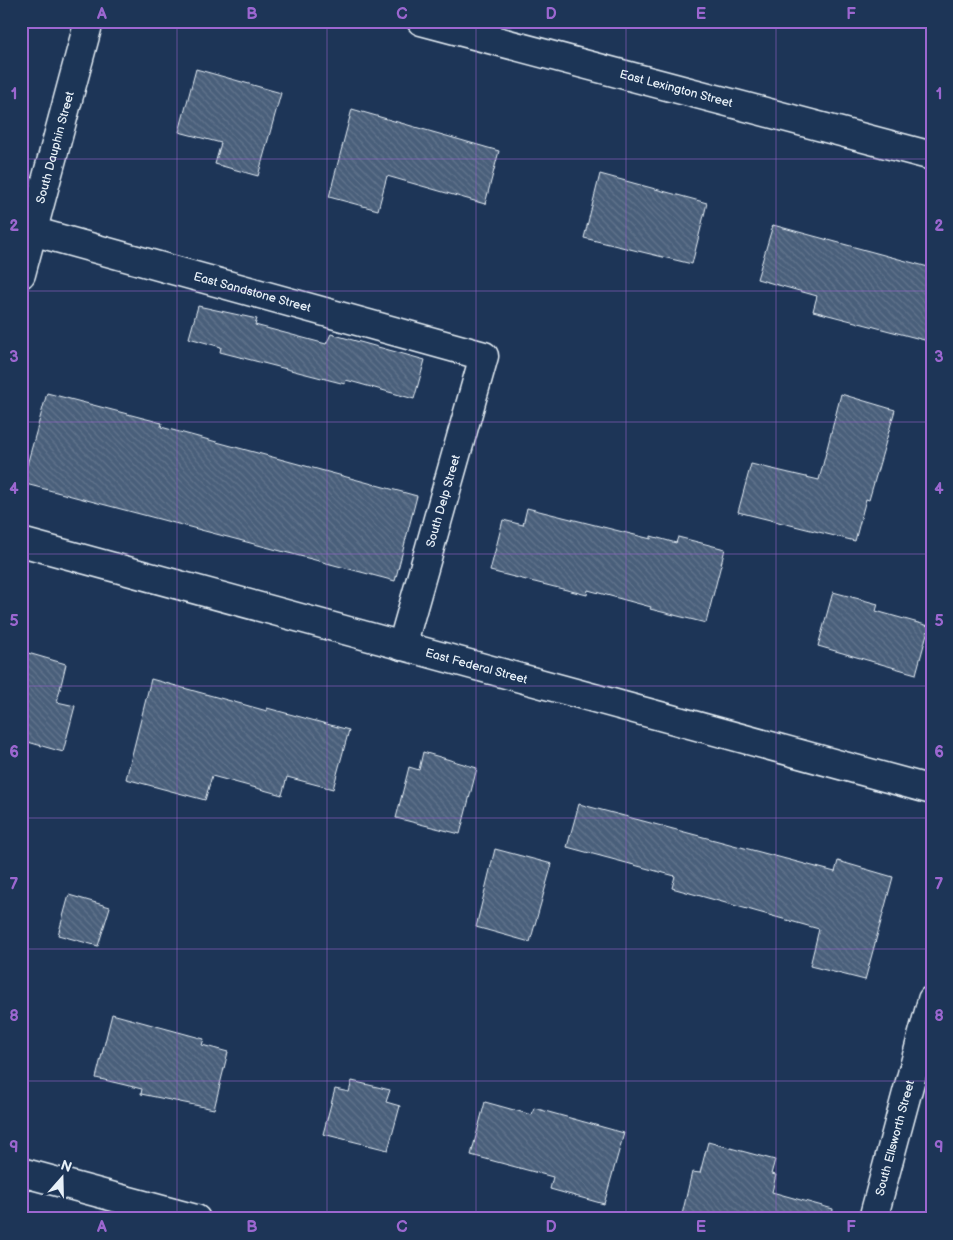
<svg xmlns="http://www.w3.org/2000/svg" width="953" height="1240" font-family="'Balsamiq Sans',sans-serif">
	<defs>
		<pattern id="building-back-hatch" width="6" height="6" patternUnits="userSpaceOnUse" patternTransform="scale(1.25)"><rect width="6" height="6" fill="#495e7a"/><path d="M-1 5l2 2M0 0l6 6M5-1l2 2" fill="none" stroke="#63768e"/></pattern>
	</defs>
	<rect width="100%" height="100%" fill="#1d3557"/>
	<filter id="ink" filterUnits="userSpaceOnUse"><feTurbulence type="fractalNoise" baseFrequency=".02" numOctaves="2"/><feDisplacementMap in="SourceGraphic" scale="10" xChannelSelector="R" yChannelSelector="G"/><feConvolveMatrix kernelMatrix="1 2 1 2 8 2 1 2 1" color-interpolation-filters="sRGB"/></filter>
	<g filter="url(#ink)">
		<!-- building -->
		<g fill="url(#building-back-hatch)" stroke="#e8f1f8">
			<path d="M196,69L281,93L258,176L215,164L221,143L179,132Z"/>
			<path d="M352,109L499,151L485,204L387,176L378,210L329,197Z"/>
			<path d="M600,174L707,203L692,264L584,238Z"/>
			<path d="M773,225L932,268V342L813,311L817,296L757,279Z"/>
			<path d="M198,306L257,319L255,325L326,344L331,334L425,360L414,399L346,380L345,384L220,352L221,347L189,338Z"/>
			<path d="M47,393L162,423L161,427L417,496L395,581L22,483Z"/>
			<path d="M841,394L895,410L869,500L866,499L855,541L738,512L751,464L819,480Z"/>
			<path d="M527,508L651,539V536L676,543L678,537L725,549L706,623L650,609L651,607L588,590L587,595L490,571L503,520L523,525Z"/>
			<path d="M833,592L878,604L876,611L929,626L916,674L818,646Z"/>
			<path d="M21,651L66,664L57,702L75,706L63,752L21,740Z"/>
			<path d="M151,679L267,711V708L349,730L333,789L287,777L282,795L212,776L205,800L126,779Z"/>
			<path d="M423,752L477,768L460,834L396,818L409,767L419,770Z"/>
			<path d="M579,804L835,872L838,861L893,877L865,980L810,966L819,929L672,888L675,876L567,847Z"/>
			<path d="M495,849L552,864L530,942L476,927Z"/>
			<path d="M69,895L110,907L98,946L58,935Z"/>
			<path d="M112,1014L204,1039L202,1045L228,1052L214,1109L141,1094L142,1089L96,1078Z"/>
			<path d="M352,1081L390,1090L386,1102L400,1106L388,1150L323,1134L335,1089L349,1092Z"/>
			<path d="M485,1102L532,1115L534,1108L624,1133L604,1204L550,1189L553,1177L471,1155Z"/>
			<path d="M708,1142L775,1160L771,1174L776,1175L772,1192L833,1209L832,1219H681L692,1172L700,1173Z"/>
		</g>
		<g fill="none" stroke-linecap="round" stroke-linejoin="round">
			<defs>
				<g id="minor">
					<path id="s1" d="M421,21L932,156"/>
					<path id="s2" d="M21,228L484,356L402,646"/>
					<path id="s3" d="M21,274L89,21"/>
					<path id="s4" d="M21,542L932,790"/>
					<path d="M21,1172L196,1219"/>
					<path id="s5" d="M873,1219L932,1000"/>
				</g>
			</defs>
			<!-- minor casing -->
			<use href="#minor" stroke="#e8f1f8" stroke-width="31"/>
			<!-- minor -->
			<use href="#minor" stroke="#1d3557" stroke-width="28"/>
		</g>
	</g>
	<!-- grid -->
	<path fill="none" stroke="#9c67d0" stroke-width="1" stroke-opacity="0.55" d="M177,21V1219M327,21V1219M476,21V1219M626,21V1219M776,21V1219M21,159H932M21,291H932M21,422H932M21,554H932M21,686H932M21,818H932M21,949H932M21,1081H932"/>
	<g text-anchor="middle" stroke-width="4" stroke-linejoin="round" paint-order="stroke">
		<!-- street labels -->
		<g font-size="12" fill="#e8f1f8" stroke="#1d3557">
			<text dy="4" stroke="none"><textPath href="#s1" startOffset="264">East Lexington Street</textPath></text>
			<text dy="4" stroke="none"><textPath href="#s3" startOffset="131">South Dauphin Street</textPath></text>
			<text dy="4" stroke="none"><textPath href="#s2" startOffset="240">East Sandstone Street</textPath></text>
			<text transform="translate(443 501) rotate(-74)" y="4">South Delp Street</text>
			<text dy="4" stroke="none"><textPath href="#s4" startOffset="472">East Federal Street</textPath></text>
			<text dy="4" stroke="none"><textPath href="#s5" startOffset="84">South Ellsworth Street</textPath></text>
		</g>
	</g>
	<!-- margin -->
	<rect width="953" height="1240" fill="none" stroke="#1d3557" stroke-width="55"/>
	<!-- north arrow -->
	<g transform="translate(62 1178) rotate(20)" stroke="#1d3557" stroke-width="4" paint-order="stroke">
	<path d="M0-4L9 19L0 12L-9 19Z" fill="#e8f1f8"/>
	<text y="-8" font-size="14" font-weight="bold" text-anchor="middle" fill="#e8f1f8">N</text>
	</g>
	<rect x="28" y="28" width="898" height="1184" fill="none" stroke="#9c67d0" stroke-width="2"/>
	<g font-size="16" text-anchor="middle" font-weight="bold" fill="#9c67d0">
		<text x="102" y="19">A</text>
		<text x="252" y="19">B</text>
		<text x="402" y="19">C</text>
		<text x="551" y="19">D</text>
		<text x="701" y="19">E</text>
		<text x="851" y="19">F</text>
		<text x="14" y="99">1</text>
		<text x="939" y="99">1</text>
		<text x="14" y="231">2</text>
		<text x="939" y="231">2</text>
		<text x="14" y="362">3</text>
		<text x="939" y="362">3</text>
		<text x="14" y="494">4</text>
		<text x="939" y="494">4</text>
		<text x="14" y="626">5</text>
		<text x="939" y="626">5</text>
		<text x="14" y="757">6</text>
		<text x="939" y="757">6</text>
		<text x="14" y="889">7</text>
		<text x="939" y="889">7</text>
		<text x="14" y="1021">8</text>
		<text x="939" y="1021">8</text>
		<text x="14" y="1152">9</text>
		<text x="939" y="1152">9</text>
		<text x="102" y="1232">A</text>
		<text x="252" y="1232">B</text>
		<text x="402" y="1232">C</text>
		<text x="551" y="1232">D</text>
		<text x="701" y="1232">E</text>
		<text x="851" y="1232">F</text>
	</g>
</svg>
